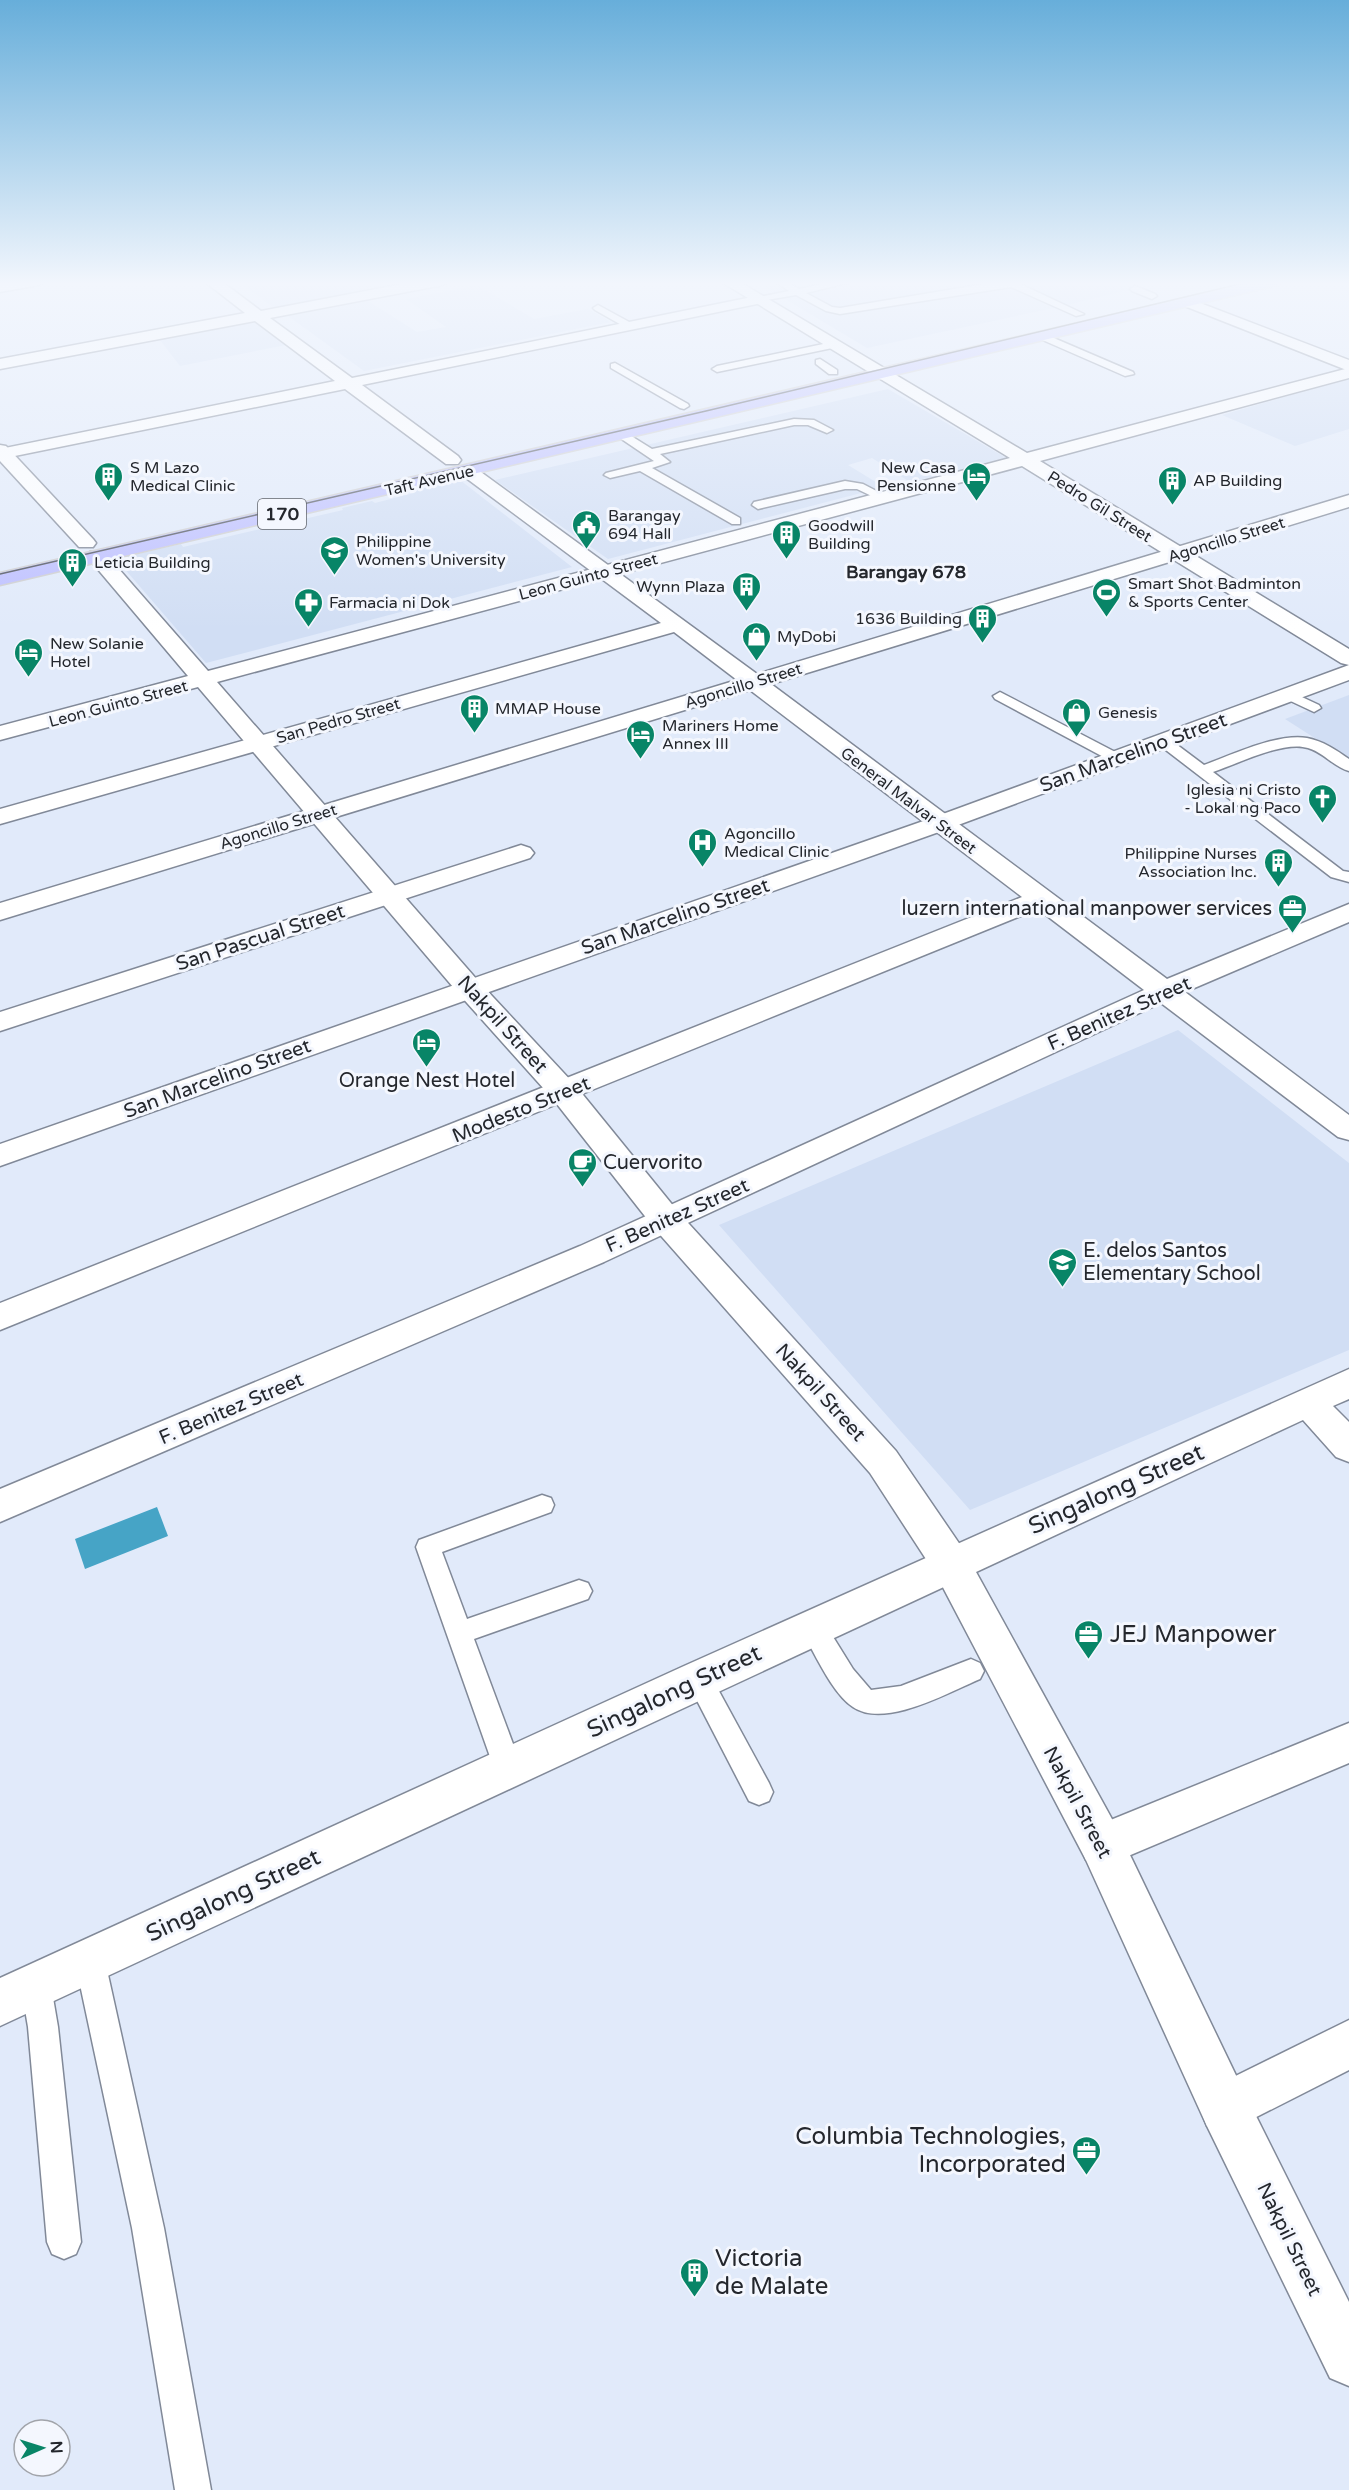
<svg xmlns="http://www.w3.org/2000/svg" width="1349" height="2490" font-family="'Varela Round',sans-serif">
	<rect width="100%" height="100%" fill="#e1eafa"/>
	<!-- built -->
	<g fill="#d1def4">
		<path d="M382,281L390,287L274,308L239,282Z"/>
		<path d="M755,281H1165L1063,306L867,348Z"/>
		<path d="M477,285L534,319L588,309L611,322L364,371L288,316L368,301L417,332L446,327L406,299Z"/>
		<path d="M254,317L291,344L180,366L160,340Z"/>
		<path d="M1349,378V429L1295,446L1222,415Z"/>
		<path d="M888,389L1008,459L910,482L872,458L848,465L884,487L608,559L495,480Z"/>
		<path d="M460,480L572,567L206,663L116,559L181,544L183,547L343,510L342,508L372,501L375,503L414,493L412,491Z"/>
		<path d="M1349,695V760L1285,719Z"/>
		<path d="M1178,1030L1349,1163V1350L970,1510L719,1225Z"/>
	</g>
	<!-- water -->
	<path fill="#46a4c6" d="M157,1507L168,1536L85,1569L75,1539Z"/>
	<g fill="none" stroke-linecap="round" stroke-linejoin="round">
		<defs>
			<g id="service">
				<path d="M774,281H786L799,289L835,281H855L806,293L832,307L840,308L1002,281H1014L1084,314L1076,316L1011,287L840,314L826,311L796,295L754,302V298L789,291Z"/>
				<path d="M1135,286L1155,294L1157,296L1152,299L1132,291L1130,289Z"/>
				<path d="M598,305L631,323L633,325L625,327L595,310L593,308Z"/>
				<path d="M1042,333L1133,372L1134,374L1125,376L1038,338L1037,336Z"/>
				<path d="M833,342L837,343V347L717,372L712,369L717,366Z"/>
				<path d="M820,359L837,370V374H829L816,364V360Z"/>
				<path d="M615,363L688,404L689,406L684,409L680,408L611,368V364Z"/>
				<path d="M794,419L814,420L833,430L827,433L808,425H794L660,454L670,462L652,468L740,518V524H732L640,471L610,478L604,475L606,473L654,461L620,438V434H628L652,449Z"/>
				<path d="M845,481L863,484L888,497L882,501L857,489H845L758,509L752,505L754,502Z"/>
				<path d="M1287,690L1319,705L1321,708L1314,712L1282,697L1280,694Z"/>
				<path d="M1000,692L1121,755L1124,758L1121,761H1111L995,699L993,696Z"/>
				<path d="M1163,737L1168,738L1204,765C1232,755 1277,733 1307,738C1323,741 1336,750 1349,759V771C1334,767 1323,752 1308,748C1284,740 1237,764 1213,772L1343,871L1349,872V882L1331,877L1158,744L1156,741Z"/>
				<path d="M542,1495L551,1498L554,1505L551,1512L442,1552L467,1619L579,1580L588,1583L592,1591L588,1599L474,1639L522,1768L518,1777L508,1781L498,1777L494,1768L416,1547L419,1540Z"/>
				<path d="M813,1616L822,1619L853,1669L871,1690L901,1686L971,1659L980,1663L984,1671L980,1679C949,1692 885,1729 853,1707C833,1694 816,1656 804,1635L800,1627L804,1619Z"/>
				<path d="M699,1667L708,1671L769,1783L773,1792L769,1801L759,1805L749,1801L690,1687L686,1679L690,1671Z"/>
				<path d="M90,1946L101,1950L105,1961L164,2228L211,2490H175L132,2228L75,1961L79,1950Z"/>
				<path d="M36,1971L47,1975L51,1986L58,2027L81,2242L76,2254L64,2259L52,2254L47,2242L28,2027L21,1986L25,1975Z"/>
			</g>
			<g id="pedestrian">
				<path d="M1349,1723V1763L1102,1867L1086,1860L1080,1845L1086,1830Z"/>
				<path d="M1349,2020V2070L1225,2133L1207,2126L1200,2108L1207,2090Z"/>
			</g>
			<g id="minor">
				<path d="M12,281H46L39,285L0,292V284Z"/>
				<path d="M204,281H221L261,311L418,281H450L443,285L270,318L352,378L757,296L764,300L757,304L362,385L458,456L461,460L458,464H446L345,389L0,459V449L335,381L255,321L0,369V359L245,313Z"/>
				<path d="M1187,298L1349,360V371L1182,305L1180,302L1182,299Z"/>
				<path d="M468,466L474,467L757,674L1349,495V507L771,684L1167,979L1349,904V922L1185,992L1349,1115V1140L1338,1137L1161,1003L604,1262L0,1522V1489L580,1246L1144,990L1038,909L0,1330V1303L1022,897L750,690L0,920V903L737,680L674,632L0,824V809L661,623L462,475L459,471L462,467Z"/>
				<path d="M521,845L530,848L534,853L530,858L0,1031V1012Z"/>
				<path d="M1349,1369V1399L1333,1406L1349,1422V1462L1336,1457L1303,1420L0,2026V1978L684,1666Z"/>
			</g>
			<g id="tertiary">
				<path d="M720,281H738L1027,453L1349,368V378L1040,461L1349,649V665L1341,663L1022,466L217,682L479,982L575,1085L679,1213L896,1451L965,1552L1118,1830L1243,2090L1349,2302V2386L1330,2378L1207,2126L1086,1860L937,1576L870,1473L655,1229L553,1099L459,994L198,687L0,740V726L188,676L90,560L87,556L90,552H104L208,671L1010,458Z"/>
				<path d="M0,445L6,446L93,539L96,543L93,547H79L0,461Z"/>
			</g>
			<path id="secondary" d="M1349,665V680L950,828L0,1166V1144L932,818Z"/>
			<path id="primary" d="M1258,281H1285L1278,285L0,585V573Z"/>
		</defs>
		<!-- service casing -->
		<use href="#service" stroke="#818998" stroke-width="3"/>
		<!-- pedestrian casing -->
		<use href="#pedestrian" stroke="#818998" stroke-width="3"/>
		<!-- minor casing -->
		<use href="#minor" stroke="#818998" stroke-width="3"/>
		<!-- tertiary casing -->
		<use href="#tertiary" stroke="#818998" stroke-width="3"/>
		<!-- secondary casing -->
		<use href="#secondary" stroke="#818998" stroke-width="3"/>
		<!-- primary casing -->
		<use href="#primary" stroke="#cfcfd1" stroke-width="3"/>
		<!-- service -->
		<use href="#service" fill="#fff" fill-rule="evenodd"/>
		<!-- pedestrian -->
		<use href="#pedestrian" fill="#fff" fill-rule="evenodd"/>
		<!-- minor -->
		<use href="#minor" fill="#fff" fill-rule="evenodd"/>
		<!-- tertiary -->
		<use href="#tertiary" fill="#fff" fill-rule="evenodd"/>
		<!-- secondary -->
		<use href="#secondary" fill="#fff" fill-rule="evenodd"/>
		<!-- primary -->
		<use href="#primary" fill="#bec0ff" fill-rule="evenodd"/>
		<!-- tram -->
		<path stroke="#535760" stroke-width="1.5" d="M0,574L706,411L1252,281"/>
	</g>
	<!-- sky -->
	<linearGradient id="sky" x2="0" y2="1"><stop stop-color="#67aeda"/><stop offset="0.45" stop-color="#f2f6fd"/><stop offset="1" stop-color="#f2f6fd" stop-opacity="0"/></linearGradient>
	<rect width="1349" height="630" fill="url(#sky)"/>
	<!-- icons -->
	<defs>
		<symbol id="building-pin" viewBox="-11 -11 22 30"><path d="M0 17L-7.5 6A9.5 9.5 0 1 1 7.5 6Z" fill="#088567" stroke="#f4f7fe"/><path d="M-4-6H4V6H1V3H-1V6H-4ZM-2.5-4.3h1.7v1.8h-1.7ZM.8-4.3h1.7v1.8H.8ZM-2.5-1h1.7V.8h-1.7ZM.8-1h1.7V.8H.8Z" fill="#fff"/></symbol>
		<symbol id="hotel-pin" viewBox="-11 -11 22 30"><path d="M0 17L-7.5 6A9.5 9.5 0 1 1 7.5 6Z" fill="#088567" stroke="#f4f7fe"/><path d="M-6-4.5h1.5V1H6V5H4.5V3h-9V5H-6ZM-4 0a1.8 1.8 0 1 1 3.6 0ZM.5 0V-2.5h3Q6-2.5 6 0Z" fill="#fff"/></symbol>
		<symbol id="civic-pin" viewBox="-11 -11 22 30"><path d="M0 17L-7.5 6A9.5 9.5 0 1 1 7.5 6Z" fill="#088567" stroke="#f4f7fe"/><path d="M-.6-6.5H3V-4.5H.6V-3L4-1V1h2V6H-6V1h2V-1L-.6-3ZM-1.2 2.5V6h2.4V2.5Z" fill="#fff"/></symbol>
		<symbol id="university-pin" viewBox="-11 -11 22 30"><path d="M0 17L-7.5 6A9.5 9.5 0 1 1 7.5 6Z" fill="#088567" stroke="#f4f7fe"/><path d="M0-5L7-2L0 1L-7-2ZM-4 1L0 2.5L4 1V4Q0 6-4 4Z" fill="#fff"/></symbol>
		<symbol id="stadium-pin" viewBox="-11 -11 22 30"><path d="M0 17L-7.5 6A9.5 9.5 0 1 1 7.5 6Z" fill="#088567" stroke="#f4f7fe"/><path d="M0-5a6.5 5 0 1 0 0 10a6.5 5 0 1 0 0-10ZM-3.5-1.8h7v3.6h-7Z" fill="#fff"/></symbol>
		<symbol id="pharmacy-pin" viewBox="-11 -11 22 30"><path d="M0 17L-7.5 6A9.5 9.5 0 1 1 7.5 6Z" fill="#088567" stroke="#f4f7fe"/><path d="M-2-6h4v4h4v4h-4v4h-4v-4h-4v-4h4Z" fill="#fff"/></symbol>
		<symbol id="shop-pin" viewBox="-11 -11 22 30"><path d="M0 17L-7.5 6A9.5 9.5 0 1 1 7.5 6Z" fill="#088567" stroke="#f4f7fe"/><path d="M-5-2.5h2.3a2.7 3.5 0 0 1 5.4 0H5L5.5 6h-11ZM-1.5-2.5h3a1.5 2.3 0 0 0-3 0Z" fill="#fff"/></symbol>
		<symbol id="church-pin" viewBox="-11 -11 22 30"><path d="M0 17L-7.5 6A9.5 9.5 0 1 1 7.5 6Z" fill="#088567" stroke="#f4f7fe"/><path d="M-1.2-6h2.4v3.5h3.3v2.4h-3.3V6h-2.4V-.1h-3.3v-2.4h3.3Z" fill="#fff"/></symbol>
		<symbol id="hospital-pin" viewBox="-11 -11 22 30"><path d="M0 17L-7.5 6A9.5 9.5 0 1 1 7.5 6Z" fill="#088567" stroke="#f4f7fe"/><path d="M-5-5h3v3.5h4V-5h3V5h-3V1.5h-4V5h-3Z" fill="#fff"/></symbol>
		<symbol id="office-pin" viewBox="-11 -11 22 30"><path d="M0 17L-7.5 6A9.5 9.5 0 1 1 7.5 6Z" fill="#088567" stroke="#f4f7fe"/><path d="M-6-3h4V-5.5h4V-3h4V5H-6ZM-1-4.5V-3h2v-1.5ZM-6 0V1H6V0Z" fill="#fff"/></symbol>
		<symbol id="cafe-pin" viewBox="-11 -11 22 30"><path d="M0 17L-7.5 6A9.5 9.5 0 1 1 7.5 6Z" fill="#088567" stroke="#f4f7fe"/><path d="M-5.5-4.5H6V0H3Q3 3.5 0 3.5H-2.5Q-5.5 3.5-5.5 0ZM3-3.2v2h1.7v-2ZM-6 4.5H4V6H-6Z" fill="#fff"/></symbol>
		<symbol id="school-pin" viewBox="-11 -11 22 30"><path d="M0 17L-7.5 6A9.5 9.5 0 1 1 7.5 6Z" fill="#088567" stroke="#f4f7fe"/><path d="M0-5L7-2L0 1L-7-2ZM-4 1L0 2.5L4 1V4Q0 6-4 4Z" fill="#fff"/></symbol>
	</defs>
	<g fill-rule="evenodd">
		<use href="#building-pin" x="92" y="460" width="33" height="45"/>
		<use href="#hotel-pin" x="960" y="460" width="33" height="45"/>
		<use href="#building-pin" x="1156" y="464" width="33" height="45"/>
		<use href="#civic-pin" x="570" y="508" width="33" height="45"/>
		<use href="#building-pin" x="770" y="518" width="33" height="45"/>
		<use href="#university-pin" x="318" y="534" width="33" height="45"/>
		<use href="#building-pin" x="56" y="546" width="33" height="45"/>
		<use href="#building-pin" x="730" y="570" width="33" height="45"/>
		<use href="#stadium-pin" x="1090" y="576" width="33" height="45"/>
		<use href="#pharmacy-pin" x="292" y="586" width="33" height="45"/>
		<use href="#building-pin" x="966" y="602" width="33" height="45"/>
		<use href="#shop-pin" x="740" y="620" width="33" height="45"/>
		<use href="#hotel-pin" x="12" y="636" width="33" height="45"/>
		<use href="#building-pin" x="458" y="692" width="33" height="45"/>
		<use href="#shop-pin" x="1060" y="696" width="33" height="45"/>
		<use href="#hotel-pin" x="624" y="718" width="33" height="45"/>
		<use href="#church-pin" x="1306" y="782" width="33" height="45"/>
		<use href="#hospital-pin" x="686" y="826" width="33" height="45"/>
		<use href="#building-pin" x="1262" y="846" width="33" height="45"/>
		<use href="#office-pin" x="1276" y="892" width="33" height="45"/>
		<use href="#hotel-pin" x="410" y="1026" width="33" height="45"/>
		<use href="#cafe-pin" x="566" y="1146" width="33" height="45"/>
		<use href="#school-pin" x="1046" y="1246" width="33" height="45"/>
		<use href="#office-pin" x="1072" y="1618" width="33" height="45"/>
		<use href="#office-pin" x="1070" y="2134" width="33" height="45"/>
		<use href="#building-pin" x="678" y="2256" width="33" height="45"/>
	</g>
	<g text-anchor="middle" stroke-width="6" stroke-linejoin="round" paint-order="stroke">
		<!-- far-poi labels -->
		<g font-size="16" fill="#24272d" stroke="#f4f7fe" text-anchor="start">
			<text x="130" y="473">S M Lazo<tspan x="130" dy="18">Medical Clinic</tspan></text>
			<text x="956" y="473" text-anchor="end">New Casa<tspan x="956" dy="18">Pensionne</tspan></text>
			<text x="1193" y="486">AP Building</text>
			<text x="608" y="521">Barangay<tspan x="608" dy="18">694 Hall</tspan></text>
			<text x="808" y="531">Goodwill<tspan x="808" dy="18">Building</tspan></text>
			<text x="356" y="547">Philippine<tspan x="356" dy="18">Women's University</tspan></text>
			<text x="94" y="568">Leticia Building</text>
			<text x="1128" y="589">Smart Shot Badminton<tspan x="1128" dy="18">&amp; Sports Center</tspan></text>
			<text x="725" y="592" text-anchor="end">Wynn Plaza</text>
			<text x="329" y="608">Farmacia ni Dok</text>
			<text x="962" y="624" text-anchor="end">1636 Building</text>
			<text x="777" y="642">MyDobi</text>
			<text x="50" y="649">New Solanie<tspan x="50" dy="18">Hotel</tspan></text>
			<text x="495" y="714">MMAP House</text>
			<text x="1098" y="718">Genesis</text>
			<text x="662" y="731">Mariners Home<tspan x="662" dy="18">Annex III</tspan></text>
			<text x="1301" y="795" text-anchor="end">Iglesia ni Cristo<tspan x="1301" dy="18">- Lokal ng Paco</tspan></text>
			<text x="724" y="839">Agoncillo<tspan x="724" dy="18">Medical Clinic</tspan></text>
			<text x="1257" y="859" text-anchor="end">Philippine Nurses<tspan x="1257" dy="18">Association Inc.</tspan></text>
		</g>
		<!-- far-street labels -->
		<g font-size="16" fill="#24272d" stroke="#f4f7fe">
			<text transform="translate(429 480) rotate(-13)" y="6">Taft Avenue</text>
			<text transform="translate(1100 506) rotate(32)" y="6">Pedro Gil Street</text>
			<text transform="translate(1226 539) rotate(-17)" y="6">Agoncillo Street</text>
			<text transform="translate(588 576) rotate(-15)" y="6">Leon Guinto Street</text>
			<text transform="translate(743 685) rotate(-17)" y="6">Agoncillo Street</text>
			<text transform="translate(118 703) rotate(-15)" y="6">Leon Guinto Street</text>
			<text transform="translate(338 720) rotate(-16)" y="6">San Pedro Street</text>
			<text transform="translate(909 800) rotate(37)" y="6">General Malvar Street</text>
			<text transform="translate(278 826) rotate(-17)" y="6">Agoncillo Street</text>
		</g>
		<!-- shield labels -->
		<rect fill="#f4f7fe" stroke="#62656c" stroke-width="1.5" x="258" y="499" width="48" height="30" rx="4.5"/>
		<g font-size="18" font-weight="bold" fill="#24272d">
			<text x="282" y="520">170</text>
		</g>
		<!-- far-quarter labels -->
		<g font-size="18" font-weight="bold" fill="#24272d" stroke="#f4f7fe">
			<text x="906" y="578">Barangay 678</text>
		</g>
		<!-- street labels -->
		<g font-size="20" fill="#24272d" stroke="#f4f7fe">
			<text transform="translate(1133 752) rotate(-20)" y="7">San Marcelino Street</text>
			<text transform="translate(675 916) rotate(-19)" y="7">San Marcelino Street</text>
			<text transform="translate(260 937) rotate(-18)" y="7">San Pascual Street</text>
			<text transform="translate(1119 1013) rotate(-24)" y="7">F. Benitez Street</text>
			<text transform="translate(503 1024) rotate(48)" y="7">Nakpil Street</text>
			<text transform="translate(217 1078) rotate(-20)" y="7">San Marcelino Street</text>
			<text transform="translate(521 1109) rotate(-22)" y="7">Modesto Street</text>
			<text transform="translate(677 1215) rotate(-24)" y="7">F. Benitez Street</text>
			<text transform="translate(821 1392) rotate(48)" y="7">Nakpil Street</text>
			<text transform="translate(231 1408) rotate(-23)" y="7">F. Benitez Street</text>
			<text transform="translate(1078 1802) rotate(62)" y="7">Nakpil Street</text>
			<text transform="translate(1290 2239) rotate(64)" y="7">Nakpil Street</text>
		</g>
		<!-- poi labels -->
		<g font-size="20" fill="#24272d" stroke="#f4f7fe" text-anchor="start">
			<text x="1272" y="915" text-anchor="end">luzern international manpower services</text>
			<text x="427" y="1087" text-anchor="middle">Orange Nest Hotel</text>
			<text x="603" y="1169">Cuervorito</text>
			<text x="1083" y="1257">E. delos Santos<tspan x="1083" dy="23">Elementary School</tspan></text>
		</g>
		<!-- near-street labels -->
		<g font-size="24" fill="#24272d" stroke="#f4f7fe">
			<text transform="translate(1116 1489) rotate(-24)" y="8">Singalong Street</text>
			<text transform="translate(674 1691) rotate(-25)" y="8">Singalong Street</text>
			<text transform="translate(233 1895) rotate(-25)" y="8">Singalong Street</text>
		</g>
		<!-- near-poi labels -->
		<g font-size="24" fill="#24272d" stroke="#f4f7fe" text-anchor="start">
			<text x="1110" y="1642">JEJ Manpower</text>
			<text x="1066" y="2144" text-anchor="end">Columbia Technologies,<tspan x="1066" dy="28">Incorporated</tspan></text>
			<text x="715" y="2266">Victoria<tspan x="715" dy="28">de Malate</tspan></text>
		</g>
	</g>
	<!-- north arrow -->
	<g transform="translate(42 2448) rotate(87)"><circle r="28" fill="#f4f7fe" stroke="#a1a4aa" stroke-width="1.5"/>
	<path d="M0-4.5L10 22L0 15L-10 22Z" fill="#088567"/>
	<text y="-9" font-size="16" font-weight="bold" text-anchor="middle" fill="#24272d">N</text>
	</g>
</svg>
